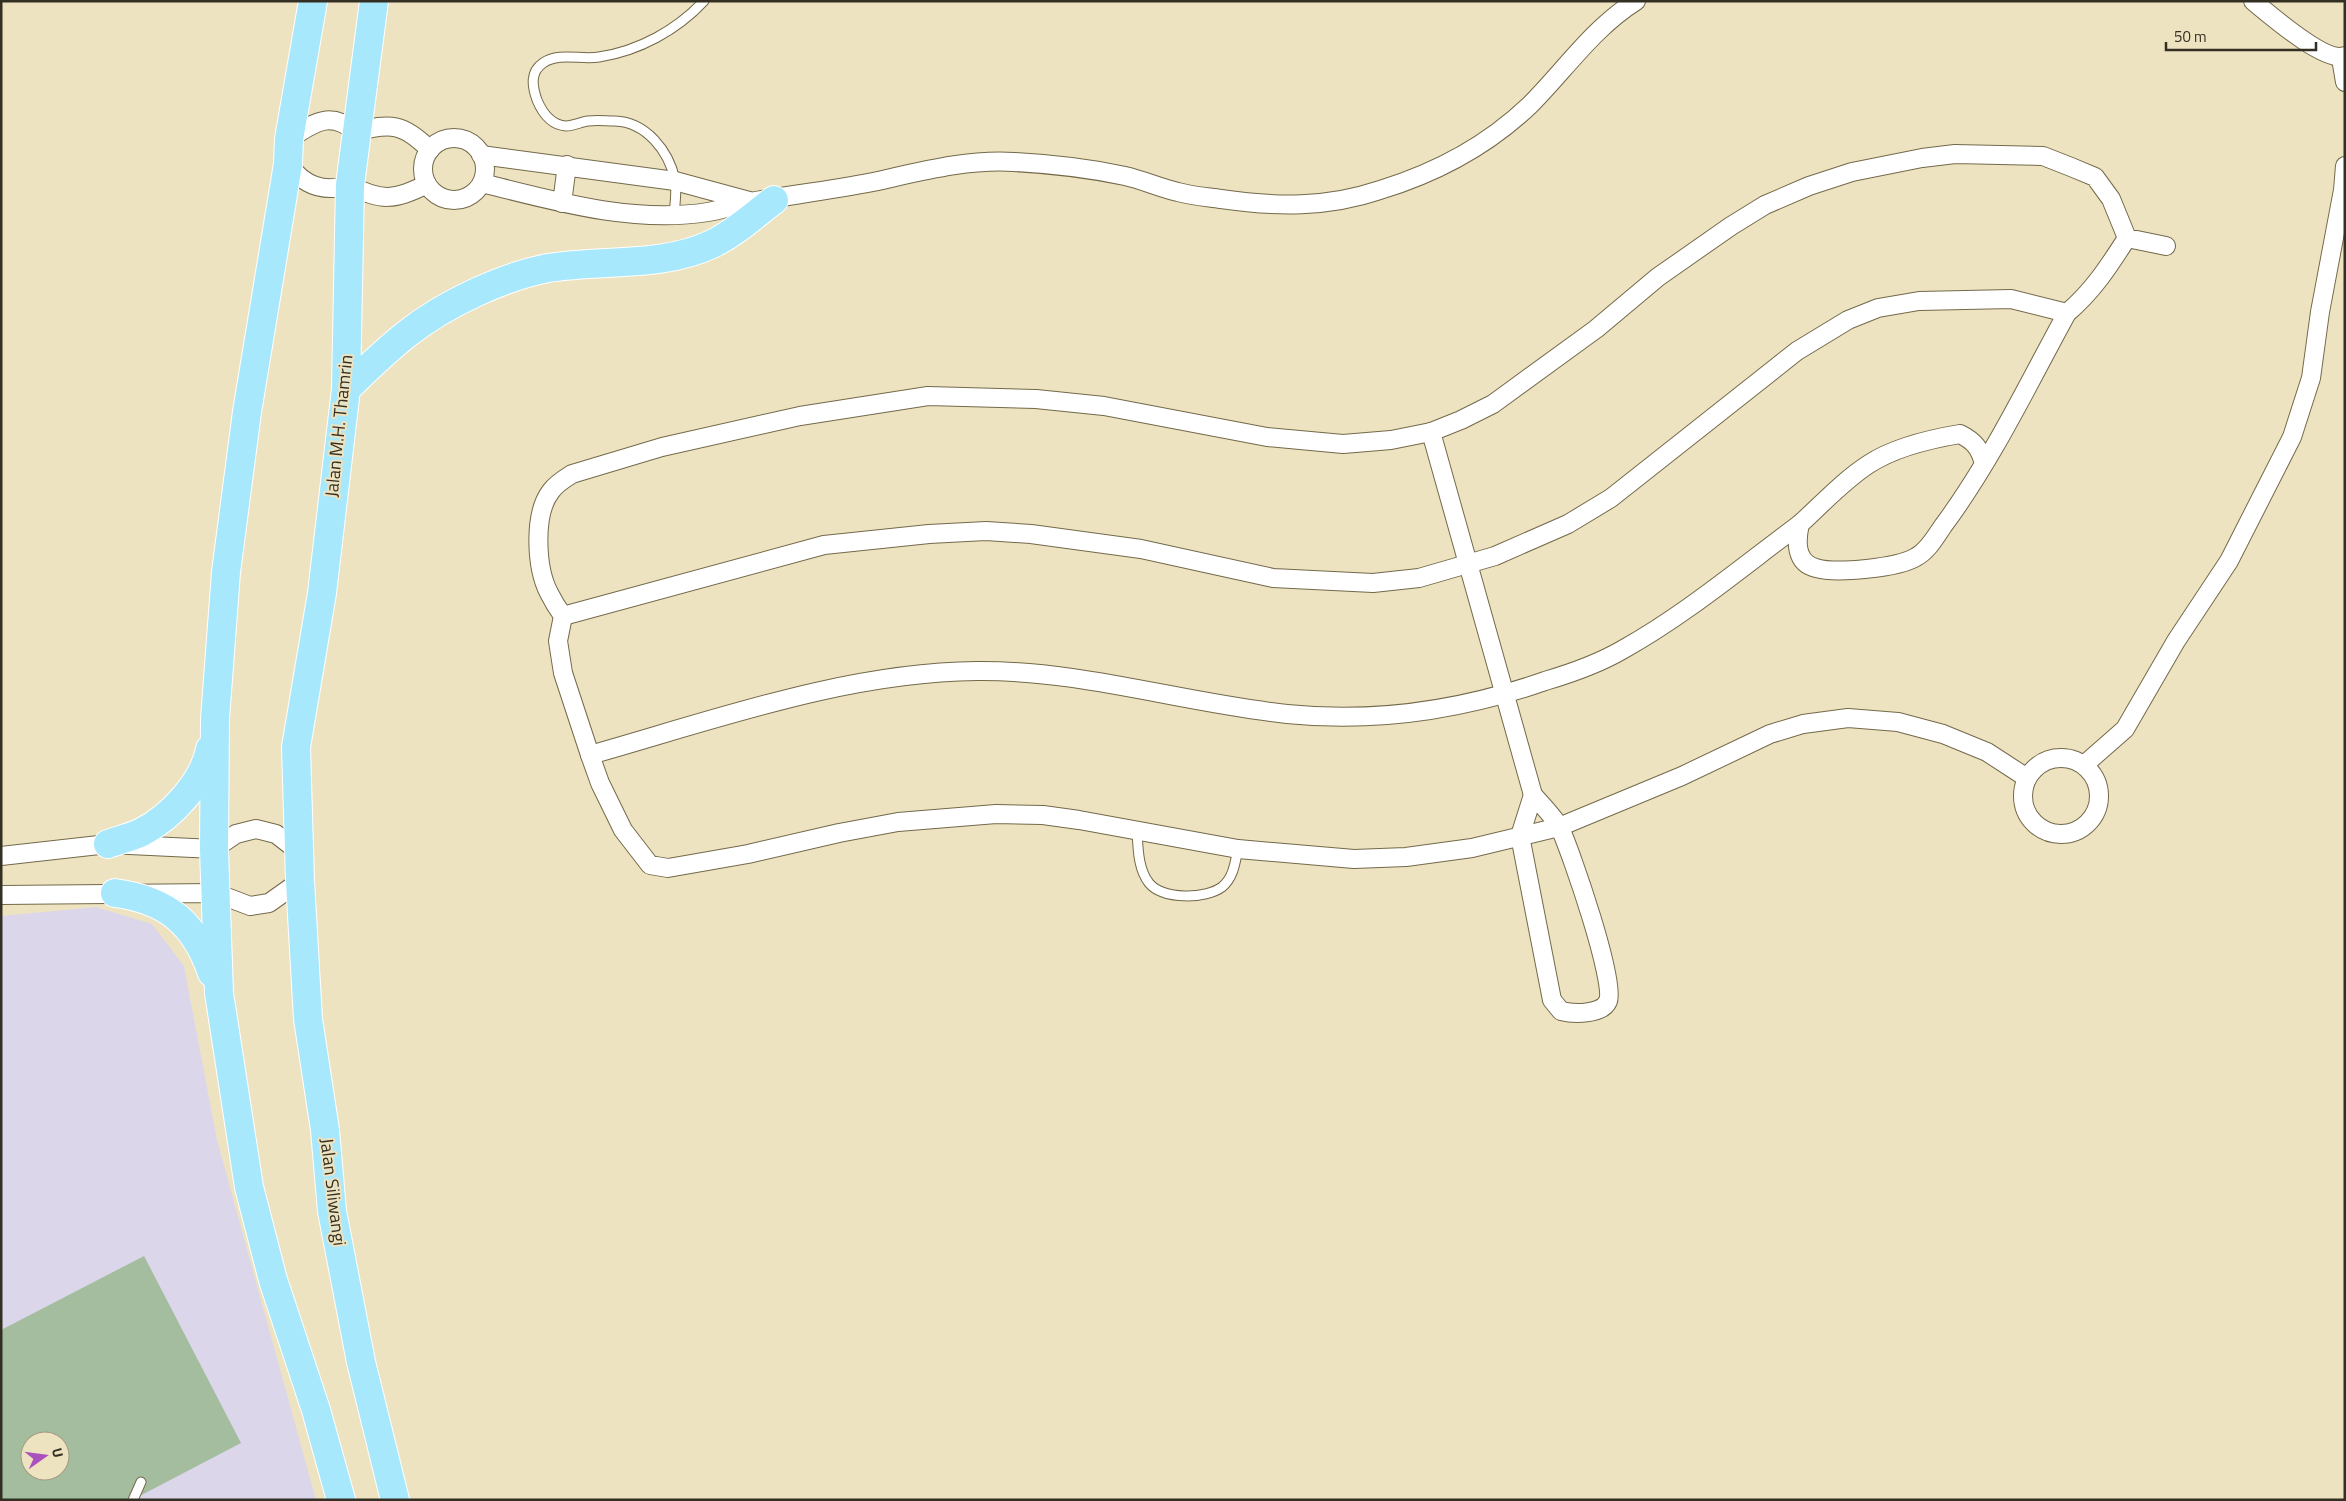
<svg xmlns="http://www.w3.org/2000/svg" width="2346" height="1501" font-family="'Titillium Web',sans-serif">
	<rect width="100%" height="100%" fill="#eee3c0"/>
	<!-- commercial -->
	<path fill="#dcd6eb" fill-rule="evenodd" d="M96,907L152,924L184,966L217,1140L316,1500H1V916ZM30,1441H60V1471H30Z"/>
	<!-- green -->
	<path fill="#a4bd9f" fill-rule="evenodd" d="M144,1256L241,1443L132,1500H1V1330ZM30,1441H60V1471H30Z"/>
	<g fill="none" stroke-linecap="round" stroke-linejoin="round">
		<defs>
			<g id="lane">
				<path d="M674,214C675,204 677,191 675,180C669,151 646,122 615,121C606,121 597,120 588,121C581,122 573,126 566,126C551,125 542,112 537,100C532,86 530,72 543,63C559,52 581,60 599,57C639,51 677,30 704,1"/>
				<path d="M1137,831C1138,848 1138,869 1149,883C1163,900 1206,899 1222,887C1234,877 1235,862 1238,849"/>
				<path d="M133,1500L141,1482"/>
			</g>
			<g id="street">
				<path d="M2253,1C2269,14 2325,63 2345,56"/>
				<path d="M2341,58L2345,82"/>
				<circle cx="454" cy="169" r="31"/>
				<path d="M289,139C314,123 329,110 356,132C391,122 404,124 430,150"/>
				<path d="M481,155L675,181L749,201"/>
				<path d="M288,164C304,186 323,193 350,185C381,202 396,200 427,184"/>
				<path d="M482,183C554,201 633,224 708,212C722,210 736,204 750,202C791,195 832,190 873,182C919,172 966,159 1014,162C1051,164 1088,168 1125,176C1143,180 1160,188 1178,192C1192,196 1207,197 1221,199C1276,207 1327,208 1380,190C1436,173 1487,146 1530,105C1565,70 1593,28 1636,1"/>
				<path d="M562,203L567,165"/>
				<path d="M1431,432L1533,795"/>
				<path d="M1984,464C1980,448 1974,441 1960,434C1930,439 1895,447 1869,464C1844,480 1822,504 1800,524C1796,541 1795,563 1816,568C1836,574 1898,568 1916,557C1928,551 1936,536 1943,526C1992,460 2028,384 2067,313C2093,291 2109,266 2127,238"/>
				<path d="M563,616L824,545L929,534L986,531L1031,534L1141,549L1273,578L1373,583L1419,578L1495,556L1568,524L1611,498L1797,351L1848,320L1878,308L1919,301L2011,299L2067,313"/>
				<path d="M590,755C714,720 847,672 977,671C1082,670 1183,703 1287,714C1375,723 1462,710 1545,681C1572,673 1598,664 1622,650C1685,615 1742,567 1800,524"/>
				<circle cx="2061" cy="796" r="38"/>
				<path d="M2084,765L2125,729L2176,641L2229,561L2292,437L2311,378L2320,312L2343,190L2345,166"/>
				<path d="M2027,778L1987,752L1943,734L1898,722L1848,718L1803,724L1770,734L1682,776L1559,827L1472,848L1406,857L1354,859L1238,849L1079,820L1043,815L996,814L898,822L839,833L748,854L668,868L650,865L623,830L600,783L590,755L563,673L558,641L563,616C558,609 553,601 549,593C536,568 533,514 551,491C557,483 564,479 572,474L662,447L800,416L928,396L1036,399L1104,406L1267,437L1343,444L1391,440L1431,432L1461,420L1493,404L1596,329L1658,277L1731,226L1765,205L1809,186L1852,172L1922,158L1955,154L2043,156L2071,167L2095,177L2111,199L2127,238L2166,246"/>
				<path d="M1533,795C1542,805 1554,817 1560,828C1571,852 1616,982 1608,1001C1602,1015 1573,1014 1561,1011L1552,1000L1520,836Z"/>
				<path d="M1,856L108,844L214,849L236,834L256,829L276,834L298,851"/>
				<path d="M1,895L216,893L250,906L269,903L300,881"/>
			</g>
			<g id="primary">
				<path d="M313,1L289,139L288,164L247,412L226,572L215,719L214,849L219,993L249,1187L273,1280L316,1410L341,1500"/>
				<path d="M374,1L350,185L346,389L322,593L296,747L300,881L308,1019L325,1130L332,1211L361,1362L395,1500"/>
				<path d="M346,389C366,370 386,350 408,333C445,304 502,277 548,268C603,259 661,268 712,244C735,233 754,215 774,200"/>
				<path d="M108,844C119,840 132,837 142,832C171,817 204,782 210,749"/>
				<path d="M115,893C167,900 195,923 212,973"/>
			</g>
		</defs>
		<!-- lane casing -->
		<use href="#lane" stroke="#73694a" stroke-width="11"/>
		<!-- street casing -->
		<use href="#street" stroke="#73694a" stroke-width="20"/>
		<!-- primary casing -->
		<use href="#primary" stroke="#fff" stroke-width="30"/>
		<!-- lane -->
		<use href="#lane" stroke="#fff" stroke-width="9"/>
		<!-- street -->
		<use href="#street" stroke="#fff" stroke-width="18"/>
		<!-- primary -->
		<use href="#primary" stroke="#a8e8fd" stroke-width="28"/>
	</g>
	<g text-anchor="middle" stroke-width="4" stroke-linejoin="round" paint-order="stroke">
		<!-- street labels -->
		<g font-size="18" fill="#332f22" stroke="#eee3c0">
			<text transform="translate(339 426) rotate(-84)" y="6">Jalan M.H. Thamrin</text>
			<text transform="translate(333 1192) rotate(83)" y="6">Jalan Siliwangi</text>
		</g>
	</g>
	<!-- border -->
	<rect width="2346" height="1501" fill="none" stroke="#332f22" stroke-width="5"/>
	<!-- north arrow -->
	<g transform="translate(45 1456) rotate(76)"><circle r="24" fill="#eee3c0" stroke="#a39b81"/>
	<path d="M0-4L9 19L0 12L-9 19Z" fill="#aa51be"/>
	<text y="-8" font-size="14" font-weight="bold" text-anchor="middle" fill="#332f22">U</text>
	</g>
	<!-- scale -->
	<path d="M2166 42v8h150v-8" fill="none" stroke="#332f22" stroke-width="2.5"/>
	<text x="2174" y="42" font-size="15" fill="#332f22" stroke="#eee3c0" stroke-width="4" paint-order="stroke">50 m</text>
</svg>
